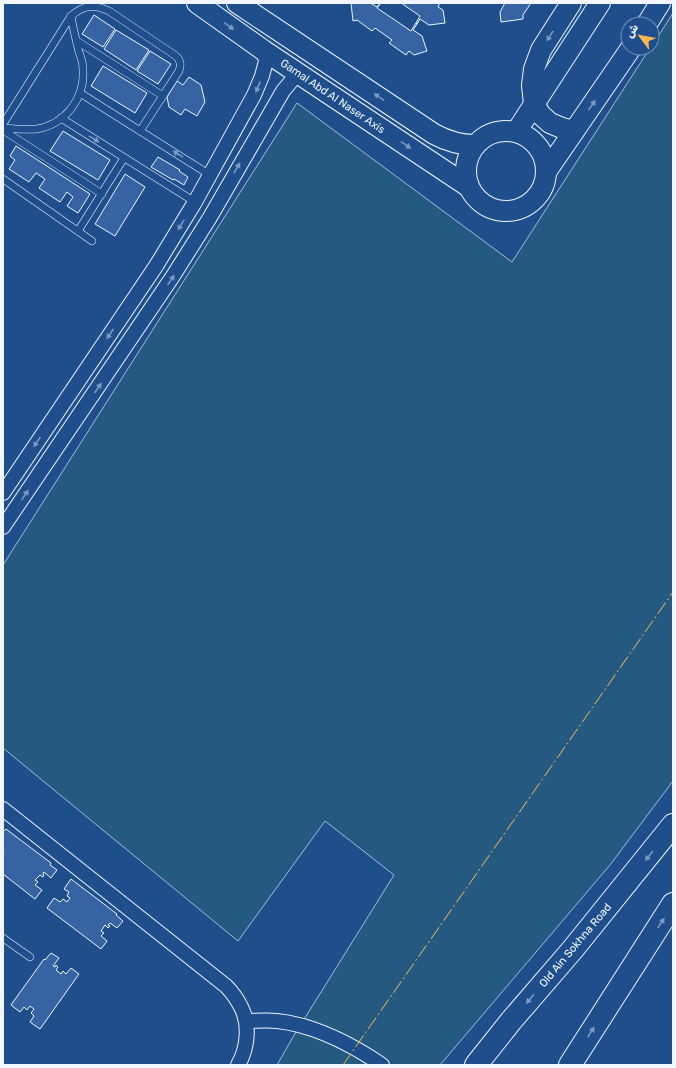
<svg xmlns="http://www.w3.org/2000/svg" width="676" height="1068" font-family="Rubik,'Noto Naskh Arabic',sans-serif">
	<rect width="100%" height="100%" fill="#1f4e8c"/>
	<!-- green -->
	<path fill="#245a82" stroke="#a8bbd7" d="M673,13V781L610,865L440,1065H277L293,1037L394,875L325,821L238,941L3,748V565L297,103L512,262L650,48H652V46Z"/>
	<!-- building -->
	<g fill="#3563a3" stroke="#f2f6ff">
		<path d="M351,3H370L377,7L380,3H381L377,8L411,31L416,23L417,24L413,30L422,36L427,51L414,55L409,51L406,55L389,43L392,40L375,28L372,31L357,20L353,21Z"/>
		<path d="M401,3H440L438,7L443,10L445,23L429,25L420,19L417,24L416,23L420,16Z"/>
		<path d="M505,3H531L523,15V19L501,22L500,12Z"/>
		<path d="M94,15L115,29L103,47L82,34Z"/>
		<path d="M116,30L149,50L136,70L104,49Z"/>
		<path d="M150,51L171,64L158,84L137,71Z"/>
		<path d="M103,66L147,93L135,113L91,86Z"/>
		<path d="M189,77L201,85L205,102L197,116L185,109L181,115L169,107L167,97L177,81L183,85Z"/>
		<path d="M63,131L110,160L98,180L50,151Z"/>
		<path d="M16,146L90,194L78,213L67,206L73,197L67,192L60,202L39,188L45,179L36,173L29,182L9,169L15,160L10,156Z"/>
		<path d="M158,157L180,170L179,171L188,177L184,185L174,179L173,180L151,167Z"/>
		<path d="M125,174L145,187L115,236L95,224Z"/>
		<path d="M6,829L51,863L50,865L57,870L51,878L44,872L43,874L44,875L43,877L40,875L35,880L38,882L35,885L42,890L35,899L3,874V850L4,848L3,847V832Z"/>
		<path d="M71,879L117,914L116,915L123,921L117,928L110,923L108,925L110,926L108,928L105,925L101,931L104,933L101,936L107,941L101,949L47,908L54,898L60,902L63,899L67,902L70,898L67,896L69,892L64,889Z"/>
		<path d="M51,953L59,958L53,966L55,967L56,965L58,967L56,970L61,974L63,971L66,974L71,968L79,974L40,1029L30,1022L34,1016L31,1013L34,1009L30,1006L27,1010L24,1007L20,1012L11,1005L44,959L45,960Z"/>
	</g>
	<g fill="none" stroke-linecap="round" stroke-linejoin="round">
		<defs>
			<g id="lane">
				<path d="M77,41L163,96"/>
				<path d="M80,93L210,175"/>
				<path d="M61,118L195,202"/>
				<path d="M3,124L71,16C84,5 93,4 109,11L176,56C181,61 181,65 179,71L140,131"/>
				<path d="M3,128C14,129 26,130 37,129C65,124 85,99 83,70C83,64 81,57 79,52C76,40 73,28 71,16"/>
				<path d="M3,130L102,194"/>
				<path d="M3,179L92,241"/>
				<path d="M78,231L124,158"/>
				<path d="M3,938L30,957"/>
			</g>
			<g id="street">
				<path d="M3,493L156,266L195,202L254,95L262,76L266,61L263,50"/>
				<path d="M3,527L173,276L209,219L283,91L293,79L301,75"/>
				<path d="M3,809L226,986C232,992 237,999 241,1007C250,1024 248,1048 238,1065"/>
				<path d="M246,1021C256,1021 267,1020 277,1021C315,1025 351,1044 382,1065"/>
			</g>
			<g id="secondary">
				<path d="M197,3L263,50L469,187"/>
				<path d="M237,3L434,134C447,141 460,145 475,145"/>
				<path d="M571,3L541,50L534,69L532,85L534,104L541,115L550,123L562,128L574,131"/>
				<path d="M647,24L660,3"/>
				<circle cx="506" cy="171" r="40"/>
				<path d="M516,132L600,3"/>
				<path d="M546,172L631,48"/>
			</g>
			<g id="primary">
				<path d="M476,1065L511,1021L573,949L673,825"/>
				<path d="M570,1065L673,904"/>
			</g>
		</defs>
		<!-- lane casing -->
		<use href="#lane" stroke="#f2f6ff" stroke-width="8"/>
		<!-- street casing -->
		<use href="#street" stroke="#f2f6ff" stroke-width="16"/>
		<!-- secondary casing -->
		<use href="#secondary" stroke="#f2f6ff" stroke-width="22"/>
		<!-- primary casing -->
		<use href="#primary" stroke="#f2f6ff" stroke-width="24"/>
		<!-- lane -->
		<use href="#lane" stroke="#1f4e8c" stroke-width="7"/>
		<!-- street -->
		<use href="#street" stroke="#1f4e8c" stroke-width="14"/>
		<!-- secondary -->
		<use href="#secondary" stroke="#1f4e8c" stroke-width="20"/>
		<!-- primary -->
		<use href="#primary" stroke="#1f4e8c" stroke-width="22"/>
		<!-- power -->
		<path stroke="#ffb74d" stroke-width="1" stroke-dasharray="14 3 2 3" stroke-linecap="butt" d="M343,1065L673,592"/>
	</g>
	<!-- one-way arrows -->
	<defs><path id="oneway-solid" d="M-6-.8H1V-3.2L6.5 0L1 3.2V.8H-6Z"/></defs>
	<g fill="#7e9ac0">
		<use href="#oneway-solid" transform="translate(229 26) rotate(34)"/>
		<use href="#oneway-solid" transform="translate(550 36) rotate(122)"/>
		<use href="#oneway-solid" transform="translate(258 87) rotate(113)"/>
		<use href="#oneway-solid" transform="translate(379 97) rotate(-146)"/>
		<use href="#oneway-solid" transform="translate(592 105) rotate(-55)"/>
		<use href="#oneway-solid" transform="translate(94 139) rotate(32)"/>
		<use href="#oneway-solid" transform="translate(406 145) rotate(34)"/>
		<use href="#oneway-solid" transform="translate(178 154) rotate(-148)"/>
		<use href="#oneway-solid" transform="translate(237 168) rotate(-60)"/>
		<use href="#oneway-solid" transform="translate(181 225) rotate(121)"/>
		<use href="#oneway-solid" transform="translate(171 280) rotate(-56)"/>
		<use href="#oneway-solid" transform="translate(110 334) rotate(124)"/>
		<use href="#oneway-solid" transform="translate(98 388) rotate(-56)"/>
		<use href="#oneway-solid" transform="translate(37 442) rotate(124)"/>
		<use href="#oneway-solid" transform="translate(25 495) rotate(-56)"/>
		<use href="#oneway-solid" transform="translate(649 856) rotate(129)"/>
		<use href="#oneway-solid" transform="translate(661 923) rotate(-57)"/>
		<use href="#oneway-solid" transform="translate(530 999) rotate(131)"/>
		<use href="#oneway-solid" transform="translate(591 1032) rotate(-57)"/>
	</g>
	<g text-anchor="middle" stroke-width="3" stroke-linejoin="round" paint-order="stroke">
		<!-- street labels -->
		<g font-size="11" fill="#f2f6ff" stroke="#1f4e8c">
			<text transform="translate(333 96) rotate(34)" y="4">Gamal Abd Al Naser Axis</text>
			<text transform="translate(575 945) rotate(-50)" y="4">Old Ain Sokhna Road</text>
		</g>
	</g>
	<!-- border -->
	<rect width="676" height="1068" fill="none" stroke="#f2f6ff" stroke-width="8"/>
	<!-- north arrow -->
	<g transform="translate(640 36) rotate(302)"><circle r="19" fill="#1f4e8c" stroke="#7391ba"/>
	<path d="M0-3L7 15L0 10L-7 15Z" fill="#ffb74d"/>
	<text y="-6" font-size="11" font-weight="bold" text-anchor="middle" fill="#f2f6ff">ش</text>
	</g>
</svg>
